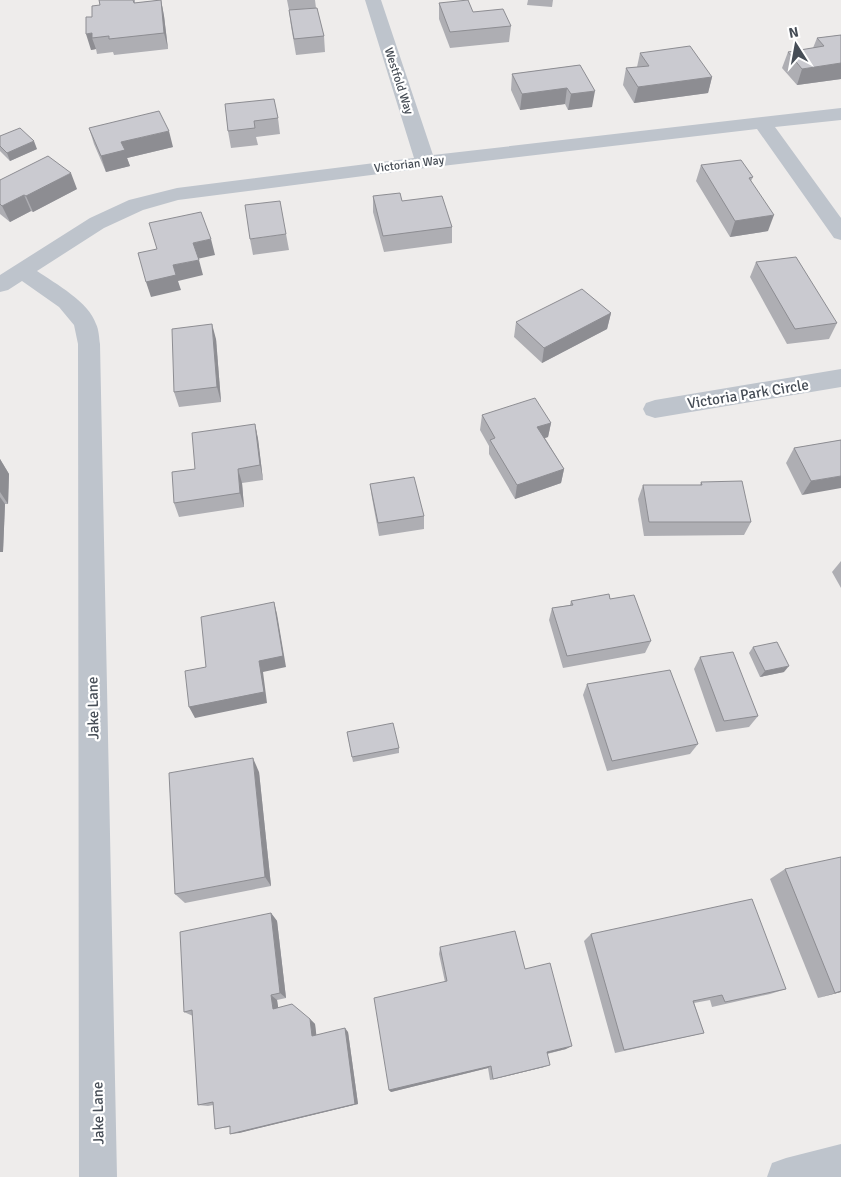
<svg xmlns="http://www.w3.org/2000/svg" width="841" height="1177" font-family="Signika,sans-serif">
	<rect width="100%" height="100%" fill="#eeeceb"/>
	<g fill="none" stroke-linecap="round" stroke-linejoin="round">
		<!-- minor -->
		<g fill="#bec4cc" fill-rule="evenodd">
			<path d="M365,0H381L433,155L841,108V120L775,127L841,218V240L834,238L757,129L425,168L178,200L143,210L104,228L37,271C56,284 89,302 96,324C99,330 99,338 100,344L117,1177H79L78,344L74,325L59,307L22,281L8,290L0,292V275L90,218L129,200L177,188L414,158Z"/>
			<path d="M841,369V387L655,418L646,415L643,409L646,403L655,400Z"/>
			<path d="M841,1144V1177H767L772,1163L786,1158Z"/>
		</g>
	</g>
	<!-- wall -->
	<g fill="#aeaeb3">
		<path d="M99,0H135V3L161,0L164,16L168,49L114,55L113,52L97,54L96,49L91,50L92,17L100,5Z"/>
		<path d="M287,0H315L316,8L324,36L325,52L296,55L291,26L289,10Z"/>
		<path d="M528,0H553L552,7L527,5Z"/>
		<path d="M439,3L473,12L511,26L509,42L450,48L439,19Z"/>
		<path d="M841,35V79L797,85L782,68L788,52L813,48L817,38Z"/>
		<path d="M640,53L712,77L708,93L634,103L623,85L626,68L637,67Z"/>
		<path d="M580,65L592,107L568,110L565,104L520,110L511,90L512,74Z"/>
		<path d="M225,104L278,118L280,134L256,137L258,145L231,148L228,131Z"/>
		<path d="M89,128L173,147L127,158L130,166L106,172L94,144Z"/>
		<path d="M0,136L37,149L10,161L0,151Z"/>
		<path d="M701,165L753,177L751,181L768,231L730,237L696,181Z"/>
		<path d="M0,180L77,189L33,212L31,211L10,222L0,214Z"/>
		<path d="M373,196L402,201L452,227V243L384,252L373,212Z"/>
		<path d="M286,234L289,250L253,255L250,239Z"/>
		<path d="M756,262L837,323L829,339L787,344L750,277Z"/>
		<path d="M611,313L607,329L542,363L514,337L516,322Z"/>
		<path d="M216,339L221,402L179,407L174,392Z"/>
		<path d="M482,415L551,423L548,437L545,438L564,469L561,483L515,499L489,454V446L480,430Z"/>
		<path d="M255,424L258,439L263,480L242,483L244,507L179,517L174,503L195,469Z"/>
		<path d="M841,440L802,495L786,463L794,448Z"/>
		<path d="M0,459L9,474L8,504H5L3,552H0Z"/>
		<path d="M701,482L751,522L744,535L644,536L638,499L643,485H700Z"/>
		<path d="M370,484L424,516V529L379,536L372,498Z"/>
		<path d="M841,561V588L832,572Z"/>
		<path d="M610,599L651,641L645,653L563,668L549,620L552,608L570,605L571,601Z"/>
		<path d="M753,647L784,672L760,677L749,653Z"/>
		<path d="M700,657L758,716L749,727L716,732L694,669Z"/>
		<path d="M587,684L698,744L690,754L607,771L583,695Z"/>
		<path d="M347,732L399,748V753L353,762Z"/>
		<path d="M259,772L271,886L185,903L175,894Z"/>
		<path d="M785,869L841,992L818,998L770,879Z"/>
		<path d="M271,913L277,921L286,998L277,1000L278,1007L310,1019L315,1024L316,1035L348,1032L358,1104L239,1133L230,1127L215,1129L213,1105L208,1106L198,1105L193,1016L184,1012Z"/>
		<path d="M591,934L786,989L770,994L712,1007L710,1000L694,1003L704,1033L691,1036L615,1053L584,941Z"/>
		<path d="M440,947L525,969L566,1049L547,1054L544,1067L490,1080L488,1068L391,1092L389,1090L445,982L439,954Z"/>
	</g>
	<!-- shaded-wall -->
	<g fill="#8d8d92">
		<path d="M161,0L164,16L168,49L164,33Z"/>
		<path d="M92,33V38L96,49L91,50L86,34Z"/>
		<path d="M841,63V79L797,85L802,69Z"/>
		<path d="M712,77L708,93L634,103L638,87Z"/>
		<path d="M567,88L565,104L520,110L522,94Z"/>
		<path d="M595,91L592,107L568,110L571,94Z"/>
		<path d="M169,131L173,147L127,158L130,166L106,172L101,156L121,142Z"/>
		<path d="M34,141L37,149L10,161L7,153Z"/>
		<path d="M71,173L77,189L33,212L26,196Z"/>
		<path d="M24,195L31,211L10,222L2,206Z"/>
		<path d="M774,215L768,231L730,237L735,221Z"/>
		<path d="M211,239L215,255L197,259L193,243Z"/>
		<path d="M199,260L203,275L178,281L181,290L151,297L146,282L173,265Z"/>
		<path d="M611,313L607,329L542,363L544,348Z"/>
		<path d="M212,324L216,339L221,402L217,387Z"/>
		<path d="M551,423L548,437L535,441L537,427Z"/>
		<path d="M255,424L258,439L263,480L260,465Z"/>
		<path d="M0,459L9,474L8,504L0,492Z"/>
		<path d="M238,469L242,483L244,507L240,493Z"/>
		<path d="M564,469L561,483L515,499L517,485Z"/>
		<path d="M841,476V488L802,495L811,481Z"/>
		<path d="M0,497L5,504L3,552H0Z"/>
		<path d="M274,602L277,614L286,667L263,672L267,703L195,718L189,707Z"/>
		<path d="M789,666L784,672L760,677L765,671Z"/>
		<path d="M253,758L259,772L271,886L265,877Z"/>
		<path d="M271,913L277,921L286,998L280,993Z"/>
		<path d="M841,991V992L818,998L835,993Z"/>
		<path d="M271,995L277,1000L279,1013L273,1009Z"/>
		<path d="M310,1019L315,1024L317,1040L312,1036Z"/>
		<path d="M345,1028L348,1032L358,1104L239,1133L230,1134Z"/>
		<path d="M572,1046L566,1049L541,1055L547,1052Z"/>
		<path d="M550,1065L544,1067L490,1080L493,1079Z"/>
		<path d="M491,1066L488,1068L391,1092L389,1090Z"/>
	</g>
	<!-- building -->
	<g fill="#cacad0" stroke="#8d8d92">
		<path d="M99,0H133L134,3L161,0L164,33L109,39V36L92,38V33L86,34V17H92V6L100,5Z"/>
		<path d="M468,0L473,12L503,9L511,26L450,32L439,3Z"/>
		<path d="M317,8L324,36L294,39L289,10Z"/>
		<path d="M841,35V63L802,69L788,52L824,46L817,38Z"/>
		<path d="M690,46L712,77L638,87L626,68L649,66L640,53Z"/>
		<path d="M580,65L595,91L571,94L567,88L522,94L512,74Z"/>
		<path d="M274,99L278,118L254,121L255,128L228,131L225,104Z"/>
		<path d="M159,111L169,131L121,142L125,150L101,156L89,128Z"/>
		<path d="M20,128L34,141L7,153L0,146V136Z"/>
		<path d="M48,156L71,173L26,196L24,195L2,206L0,204V180Z"/>
		<path d="M741,160L753,177L749,178L774,215L735,221L701,165Z"/>
		<path d="M400,193L402,201L442,196L452,227L383,236L373,196Z"/>
		<path d="M280,201L286,234L250,239L245,205Z"/>
		<path d="M201,212L211,239L193,243L199,260L173,265L176,275L146,282L138,253L157,249L149,223Z"/>
		<path d="M796,257L837,323L795,329L756,262Z"/>
		<path d="M582,289L611,313L544,348L516,322Z"/>
		<path d="M212,324L217,387L174,392L172,329Z"/>
		<path d="M535,398L551,423L537,427L564,469L517,485L490,440L495,438L482,415Z"/>
		<path d="M255,424L260,465L238,469L240,493L174,503L172,472L195,469L192,433Z"/>
		<path d="M841,440V476L811,481L794,448Z"/>
		<path d="M414,477L424,516L378,523L370,484Z"/>
		<path d="M742,481L751,522H649L643,485H702L701,482Z"/>
		<path d="M609,594L610,599L634,595L651,641L567,656L552,608L573,605L571,601Z"/>
		<path d="M274,602L283,656L259,661L264,692L189,707L185,671L206,667L201,617Z"/>
		<path d="M777,642L789,666L765,671L753,647Z"/>
		<path d="M733,652L758,716L724,721L700,657Z"/>
		<path d="M670,670L698,744L612,761L587,684Z"/>
		<path d="M393,723L399,748L352,757L347,732Z"/>
		<path d="M253,758L265,877L175,894L169,773Z"/>
		<path d="M841,857V991L835,993L785,869Z"/>
		<path d="M752,899L786,989L725,1002L722,995L693,1001L704,1033L624,1050L591,934Z"/>
		<path d="M271,913L280,993L271,995L273,1009L292,1004L310,1019L312,1036L345,1028L355,1104L230,1134V1126L215,1129L213,1102L198,1105L192,1010L184,1012L180,932Z"/>
		<path d="M515,931L525,969L550,963L572,1046L547,1052L550,1065L493,1079L491,1066L389,1090L374,998L447,981L440,947Z"/>
	</g>
	<g text-anchor="middle" stroke-width="4.5" stroke-linejoin="round" paint-order="stroke">
		<!-- far-street labels -->
		<g font-size="12" fill="#464d56" stroke="#fff">
			<text transform="translate(399 81) rotate(72)" y="4">Westfold Way</text>
			<text transform="translate(409 164) rotate(-7)" y="4">Victorian Way</text>
		</g>
		<!-- street labels -->
		<g font-size="15" fill="#464d56" stroke="#fff">
			<text transform="translate(748 394) rotate(-9)" y="5">Victoria Park Circle</text>
			<text transform="translate(93 708) rotate(-91)" y="5">Jake Lane</text>
			<text transform="translate(98 1113) rotate(-91)" y="5">Jake Lane</text>
		</g>
	</g>
	<!-- north arrow -->
	<g transform="translate(796 45) rotate(349)" stroke="#ffffff" stroke-width="4" paint-order="stroke">
	<path d="M0-4L9 19L0 12L-9 19Z" fill="#464d56"/>
	<text y="-8" font-size="14" font-weight="bold" text-anchor="middle" fill="#464d56">N</text>
	</g>
</svg>
